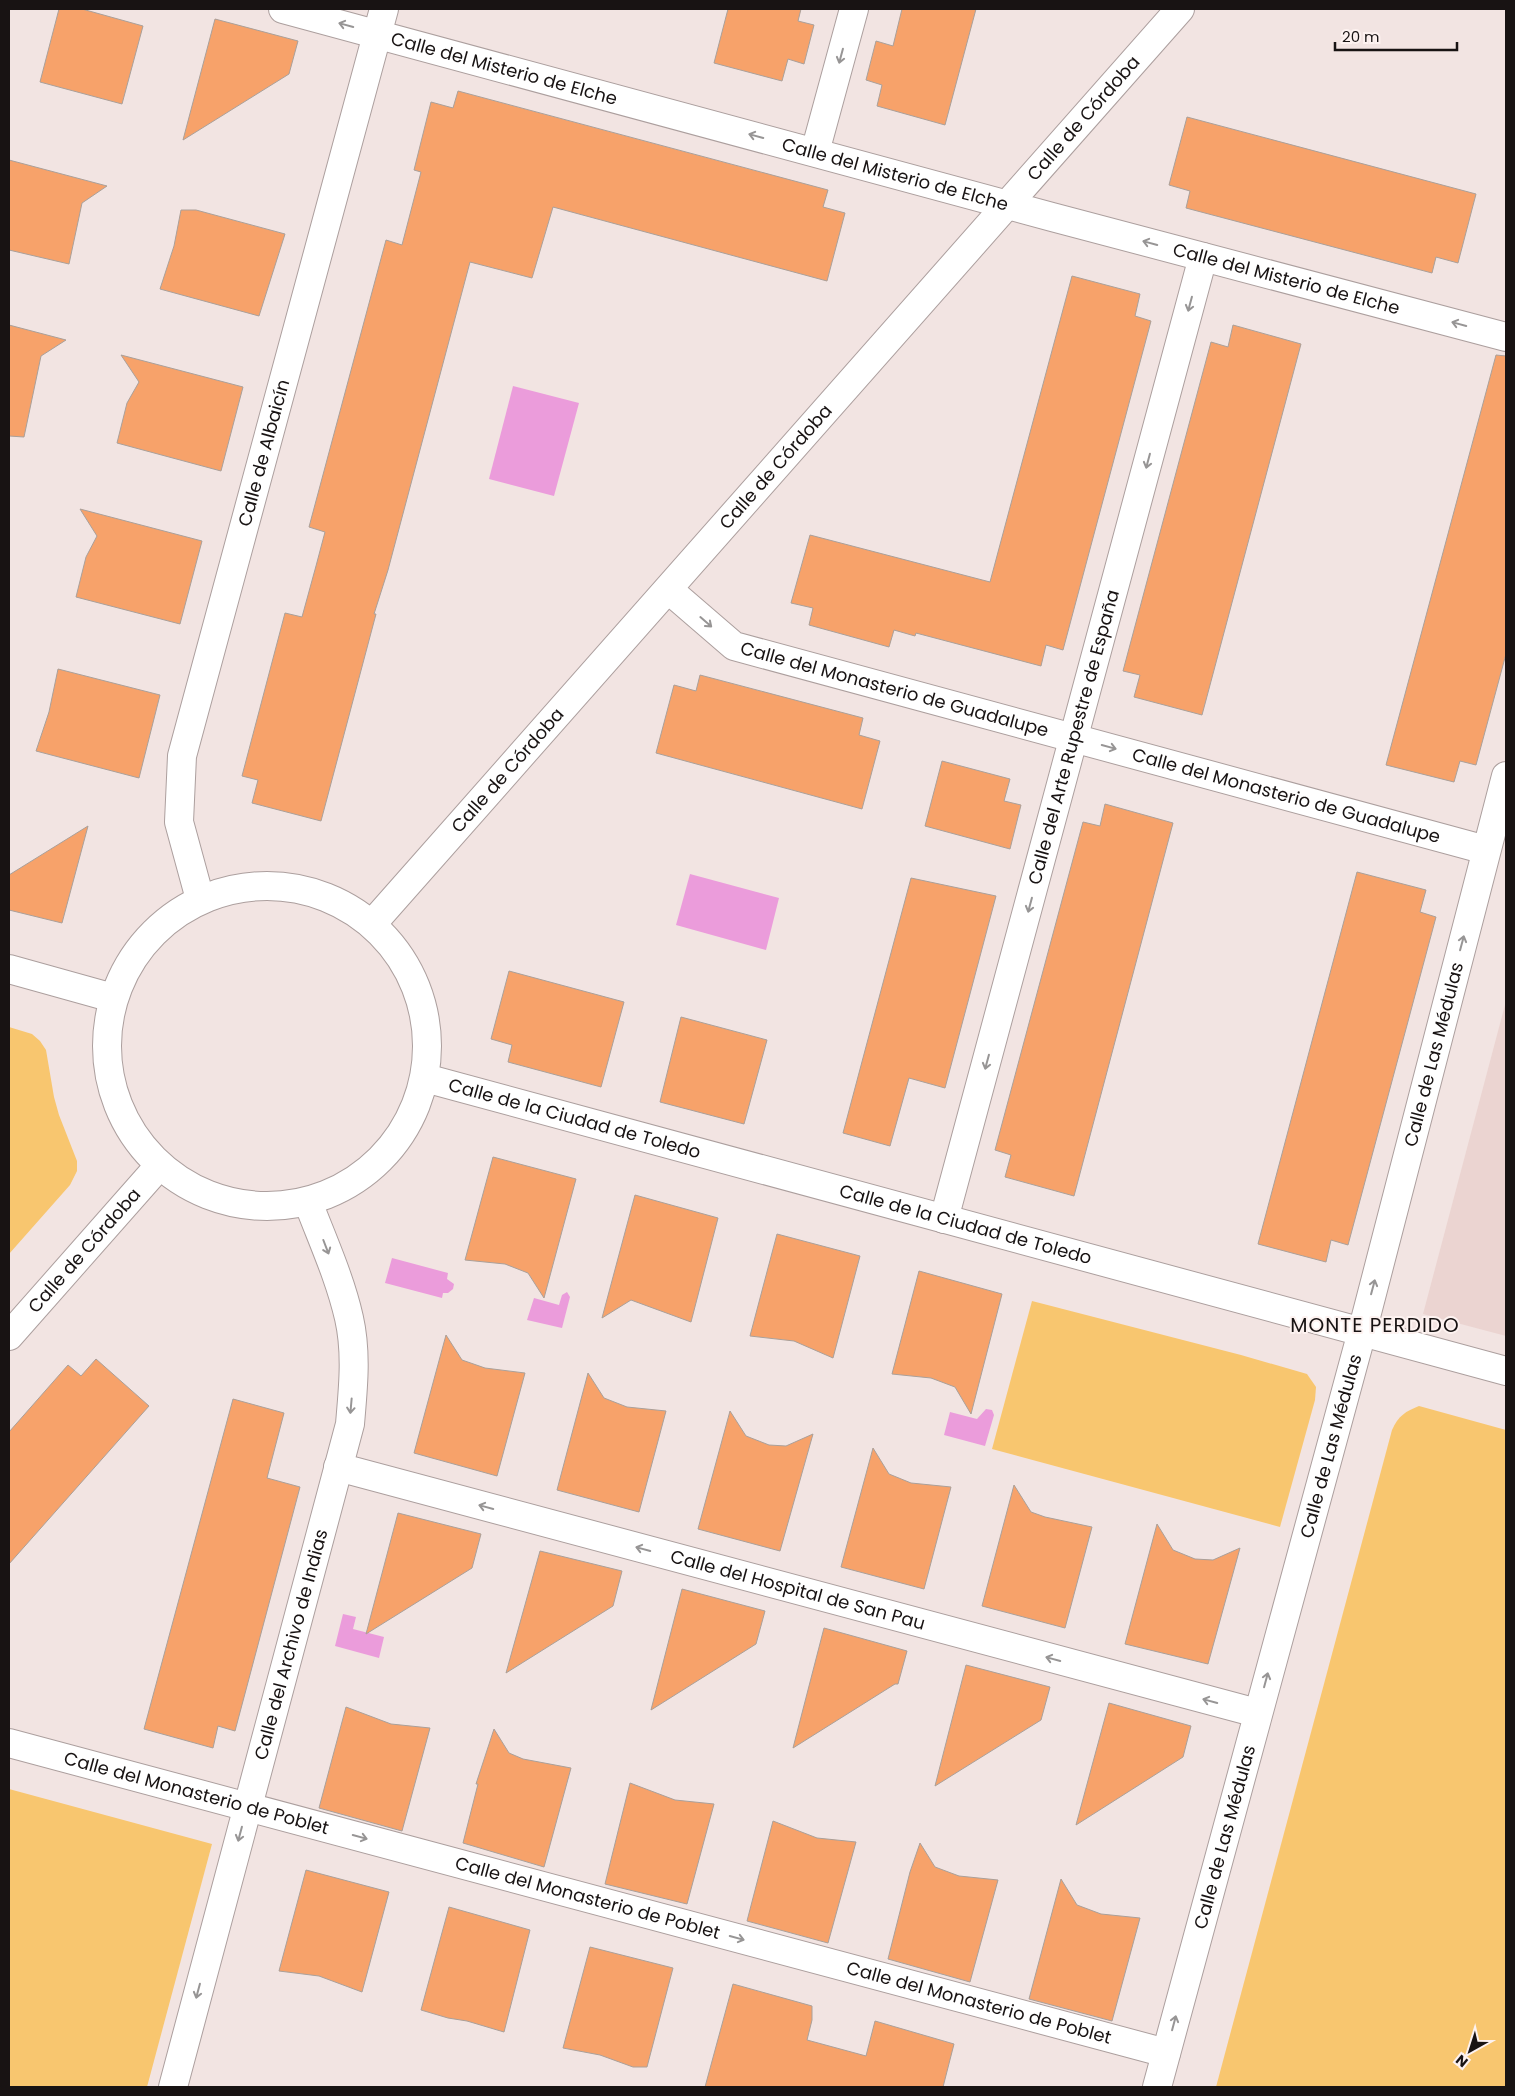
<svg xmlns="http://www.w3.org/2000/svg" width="1515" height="2096" font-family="Poppins,sans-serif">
	<rect width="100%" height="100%" fill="#f2e4e2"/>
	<!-- built -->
	<path fill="#ebd4d1" d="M1506,1001V1336L1423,1314Z"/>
	<!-- green -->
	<g fill="#f8c66f">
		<path d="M9,1027L32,1034L40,1041L46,1050L54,1097L59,1115L77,1161V1171L70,1185L9,1254Z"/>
		<path d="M1032,1301L1241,1355L1307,1374L1316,1387L1315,1400L1280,1527L992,1449Z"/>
		<path d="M1419,1406L1506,1430V2087H1216L1392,1430C1398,1416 1406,1411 1419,1406Z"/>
		<path d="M9,1789L212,1844L147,2087H9Z"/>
	</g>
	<!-- water -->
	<g fill="#eb9cdb">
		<path d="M513,386L579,403L554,496L489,479Z"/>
		<path d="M690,874L779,898L766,950L676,925Z"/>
		<path d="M392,1258L448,1273L447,1279L454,1284L453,1289L448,1293H443L442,1298L385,1283Z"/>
		<path d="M567,1292L570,1297L562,1328L527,1320L534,1298L559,1305L562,1295Z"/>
		<path d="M986,1409L992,1410L994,1415L985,1446L944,1435L950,1412L977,1419Z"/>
		<path d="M343,1614L356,1617L353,1629L384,1637L379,1658L335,1646Z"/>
	</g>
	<!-- building -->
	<g fill="#f7a26a" stroke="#aaa09a">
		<path d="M59,9H82L143,26L122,104L40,82Z"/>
		<path d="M728,9H801L798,21L814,25L804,64L788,59L782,81L714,63Z"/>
		<path d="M902,9H976L945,125L877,106L882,85L866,80L876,41L893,46Z"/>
		<path d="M215,19L298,41L289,74L183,140Z"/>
		<path d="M458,91L828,190L823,207L845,213L827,281L553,207L532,278L470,262L388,570L374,614H376L321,821L252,803L258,780L242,776L285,613L302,617L316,566L325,532L309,527L386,240L402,245L421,172L414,170L431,102L453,108Z"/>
		<path d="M1187,117L1476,194L1458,263L1436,257L1432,273L1186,208L1190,191L1169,185Z"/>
		<path d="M9,160L107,186L82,203L69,264L9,250Z"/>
		<path d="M181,210H196L285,234L259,316L160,289L174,246Z"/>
		<path d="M1072,276L1140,294L1135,316L1151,321L1063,650L1046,645L1041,666L916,633L915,636L894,630L889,647L809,625L813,608L791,603L810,535L990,582Z"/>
		<path d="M9,325L66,340L41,356L24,437L9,436Z"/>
		<path d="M1233,325L1301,344L1202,715L1134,697L1140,675L1123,671L1211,342L1228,347Z"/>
		<path d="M121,355L243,387L221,471L117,443L127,403L139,382Z"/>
		<path d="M1496,355L1506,356V654L1476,765L1460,761L1454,782L1386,765Z"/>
		<path d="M80,509L202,541L180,624L76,597L86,557L97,536Z"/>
		<path d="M58,669L160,695L139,778L36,751L49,712Z"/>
		<path d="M700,675L863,718L859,735L880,741L862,809L656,753L674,685L696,691Z"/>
		<path d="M942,761L1010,779L1004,801L1021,805L1010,849L925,826Z"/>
		<path d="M1105,804L1173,823L1074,1196L1005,1177L1011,1155L995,1150L1083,822L1100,826Z"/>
		<path d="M88,826L62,923L9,910V875Z"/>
		<path d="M1357,872L1426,890L1420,912L1436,917L1348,1245L1331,1240L1326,1262L1258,1244Z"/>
		<path d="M911,878L996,896L945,1088L909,1078L890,1146L843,1133Z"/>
		<path d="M509,971L624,1002L601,1087L508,1062L512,1045L491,1039Z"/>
		<path d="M681,1017L767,1040L744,1124L660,1102Z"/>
		<path d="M493,1157L576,1179L544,1298L528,1273L505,1264L465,1260Z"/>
		<path d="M635,1195L718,1218L691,1322L631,1300L602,1318Z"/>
		<path d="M777,1234L860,1256L833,1358L794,1341L750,1336Z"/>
		<path d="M919,1271L1002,1294L971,1414L955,1387L931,1378L892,1374Z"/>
		<path d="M446,1335L462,1360L485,1368L525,1373L497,1476L414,1453Z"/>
		<path d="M96,1359L149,1406L9,1564V1432L68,1365L81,1376Z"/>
		<path d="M588,1373L604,1398L627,1407L666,1411L639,1512L557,1490Z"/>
		<path d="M233,1399L284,1413L267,1478L300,1487L235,1731L218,1726L213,1748L144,1729Z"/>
		<path d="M730,1411L746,1436L769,1445L786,1446L813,1434L780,1551L698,1529Z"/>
		<path d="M873,1448L889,1474L911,1483L951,1487L924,1589L841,1567Z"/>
		<path d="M1014,1485L1031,1512L1045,1517L1092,1527L1065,1628L982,1606Z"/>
		<path d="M398,1513L481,1534L472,1568L366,1634Z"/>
		<path d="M1157,1524L1173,1550L1195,1559L1213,1560L1240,1548L1208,1664L1125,1644Z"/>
		<path d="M540,1551L622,1571L613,1606L506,1673Z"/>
		<path d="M682,1589L765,1611L756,1644L651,1710Z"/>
		<path d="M824,1628L907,1651L898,1684H895L793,1748Z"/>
		<path d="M966,1665L1050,1687L1041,1720L935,1786Z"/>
		<path d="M1109,1703L1191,1726L1183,1757L1076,1825Z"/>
		<path d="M346,1707L391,1724L430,1728L402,1831L319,1808Z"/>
		<path d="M494,1729L509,1753L523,1759L571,1768L544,1867L463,1843L478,1784H476Z"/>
		<path d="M630,1783L675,1800L714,1804L687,1904L605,1884Z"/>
		<path d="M773,1821L817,1838L856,1842L828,1943L747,1921Z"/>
		<path d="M920,1843L935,1867L959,1876L998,1880L970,1982L888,1959L910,1872Z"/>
		<path d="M306,1870L389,1892L362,1992L319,1976L279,1971Z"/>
		<path d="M1061,1879L1077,1905L1101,1914L1140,1918L1112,2021L1029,1999Z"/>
		<path d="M449,1907L530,1930L504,2032L467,2021L448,2018L421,2010Z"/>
		<path d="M590,1947L673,1968L647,2067H633L600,2055L563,2048Z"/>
		<path d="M733,1984L812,2006V2020L807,2040L866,2056L875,2021L954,2044L943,2087H705Z"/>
	</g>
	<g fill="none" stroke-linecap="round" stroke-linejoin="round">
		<defs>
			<g id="minor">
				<path id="s1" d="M283,9L1052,217L1506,337"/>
				<path d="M815,152L854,9"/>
				<path id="s2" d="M669,590L734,646L1486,850"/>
				<circle cx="267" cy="1046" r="160"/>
				<path id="s3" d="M200,899L179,822L182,756L384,9"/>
				<path id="s4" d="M372,924L1180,9"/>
				<path d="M9,969L113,998"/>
				<path id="s5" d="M425,1078L1506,1371"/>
				<path id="s6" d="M944,1219L1203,257"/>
				<path id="s7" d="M9,1336L159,1166"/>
				<path id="s8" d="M338,1467L1257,1713"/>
				<path id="s9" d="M9,1743L1166,2053"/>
				<path id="s10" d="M173,2087L350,1424C353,1389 357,1353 349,1318C340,1278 322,1239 308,1202"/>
				<path id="s11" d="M1157,2087L1362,1332L1506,776"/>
			</g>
		</defs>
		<!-- minor casing -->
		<use href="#minor" stroke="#ac9f9e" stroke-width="30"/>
		<!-- minor -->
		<use href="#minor" stroke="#fff" stroke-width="28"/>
	</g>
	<!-- one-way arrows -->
	<defs><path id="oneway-shaft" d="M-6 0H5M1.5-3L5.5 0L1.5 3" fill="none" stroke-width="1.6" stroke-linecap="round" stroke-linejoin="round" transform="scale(1.25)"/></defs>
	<g stroke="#979595">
		<use href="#oneway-shaft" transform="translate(346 25) rotate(-165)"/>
		<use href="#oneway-shaft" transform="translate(841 56) rotate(105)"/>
		<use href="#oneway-shaft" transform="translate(756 136) rotate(-165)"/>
		<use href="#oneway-shaft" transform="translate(1150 243) rotate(-165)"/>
		<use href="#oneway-shaft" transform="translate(1190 304) rotate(105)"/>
		<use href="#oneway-shaft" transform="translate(1459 324) rotate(-165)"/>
		<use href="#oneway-shaft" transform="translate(1148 461) rotate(105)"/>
		<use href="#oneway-shaft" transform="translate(706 622) rotate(41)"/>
		<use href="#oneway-shaft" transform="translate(1109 747) rotate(15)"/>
		<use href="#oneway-shaft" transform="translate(1030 905) rotate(105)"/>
		<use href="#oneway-shaft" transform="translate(1462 943) rotate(-75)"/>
		<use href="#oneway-shaft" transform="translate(987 1062) rotate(105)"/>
		<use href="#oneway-shaft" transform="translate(326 1247) rotate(69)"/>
		<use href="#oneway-shaft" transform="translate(1373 1287) rotate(-75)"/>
		<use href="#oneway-shaft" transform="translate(351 1406) rotate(95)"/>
		<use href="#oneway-shaft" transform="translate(486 1507) rotate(-165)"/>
		<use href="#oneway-shaft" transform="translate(643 1549) rotate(-165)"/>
		<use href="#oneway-shaft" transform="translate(1053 1659) rotate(-165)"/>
		<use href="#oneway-shaft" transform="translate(1266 1680) rotate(-75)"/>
		<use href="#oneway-shaft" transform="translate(1210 1701) rotate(-165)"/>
		<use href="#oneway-shaft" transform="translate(240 1834) rotate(105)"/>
		<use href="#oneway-shaft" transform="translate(360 1837) rotate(15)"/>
		<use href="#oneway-shaft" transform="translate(737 1938) rotate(15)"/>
		<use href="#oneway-shaft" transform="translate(198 1991) rotate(105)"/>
		<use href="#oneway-shaft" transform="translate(1174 2023) rotate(-75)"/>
	</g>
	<g text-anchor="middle" stroke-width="4" stroke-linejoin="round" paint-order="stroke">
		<!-- street labels -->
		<g font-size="18" fill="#181313" stroke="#fdf2f0">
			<text dy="6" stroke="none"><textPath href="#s1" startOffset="229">Calle del Misterio de Elche</textPath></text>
			<text dy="6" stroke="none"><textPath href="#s4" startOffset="1075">Calle de Córdoba</textPath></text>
			<text dy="6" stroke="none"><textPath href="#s1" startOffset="634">Calle del Misterio de Elche</textPath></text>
			<text dy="6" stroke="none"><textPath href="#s1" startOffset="1039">Calle del Misterio de Elche</textPath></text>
			<text dy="6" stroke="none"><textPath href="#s3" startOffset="460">Calle de Albaicín</textPath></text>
			<text dy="6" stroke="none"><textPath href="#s4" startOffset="610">Calle de Córdoba</textPath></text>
			<text dy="6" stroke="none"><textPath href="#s2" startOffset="252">Calle del Monasterio de Guadalupe</textPath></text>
			<text dy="6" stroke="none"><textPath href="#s6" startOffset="499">Calle del Arte Rupestre de España</textPath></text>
			<text dy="6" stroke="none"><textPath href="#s4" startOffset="205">Calle de Córdoba</textPath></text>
			<text dy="6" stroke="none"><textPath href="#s2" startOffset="658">Calle del Monasterio de Guadalupe</textPath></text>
			<text dy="6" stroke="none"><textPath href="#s11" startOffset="1069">Calle de Las Médulas</textPath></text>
			<text dy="6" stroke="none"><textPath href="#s5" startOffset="155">Calle de la Ciudad de Toledo</textPath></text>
			<text dy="6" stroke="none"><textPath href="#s5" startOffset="560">Calle de la Ciudad de Toledo</textPath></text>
			<text dy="6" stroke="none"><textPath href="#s7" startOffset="114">Calle de Córdoba</textPath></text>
			<text dy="6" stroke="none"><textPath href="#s11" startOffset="664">Calle de Las Médulas</textPath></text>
			<text dy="6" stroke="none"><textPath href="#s8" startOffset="476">Calle del Hospital de San Pau</textPath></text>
			<text dy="6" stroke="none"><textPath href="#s10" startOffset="458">Calle del Archivo de Indias</textPath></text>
			<text dy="6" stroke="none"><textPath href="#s9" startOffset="194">Calle del Monasterio de Poblet</textPath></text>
			<text dy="6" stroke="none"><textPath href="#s11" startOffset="259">Calle de Las Médulas</textPath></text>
			<text dy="6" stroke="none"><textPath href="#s9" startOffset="599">Calle del Monasterio de Poblet</textPath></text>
			<text dy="6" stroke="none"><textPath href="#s9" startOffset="1004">Calle del Monasterio de Poblet</textPath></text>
		</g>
		<!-- quarter labels -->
		<g font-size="20" letter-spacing="1" fill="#181313" stroke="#fdf2f0">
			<text x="1375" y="1332">MONTE PERDIDO</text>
		</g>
	</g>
	<!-- border -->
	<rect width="1515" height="2096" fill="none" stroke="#181313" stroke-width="20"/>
	<!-- north arrow -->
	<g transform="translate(1470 2051) rotate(219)" stroke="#fdf2f0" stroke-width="4" paint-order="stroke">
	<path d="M0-4L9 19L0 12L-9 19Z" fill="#181313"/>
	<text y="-8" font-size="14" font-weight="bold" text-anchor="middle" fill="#181313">N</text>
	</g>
	<!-- scale -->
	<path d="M1335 42v8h122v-8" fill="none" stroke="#181313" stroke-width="2.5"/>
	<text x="1342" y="42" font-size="15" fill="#181313" stroke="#fdf2f0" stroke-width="4" paint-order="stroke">20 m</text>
</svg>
